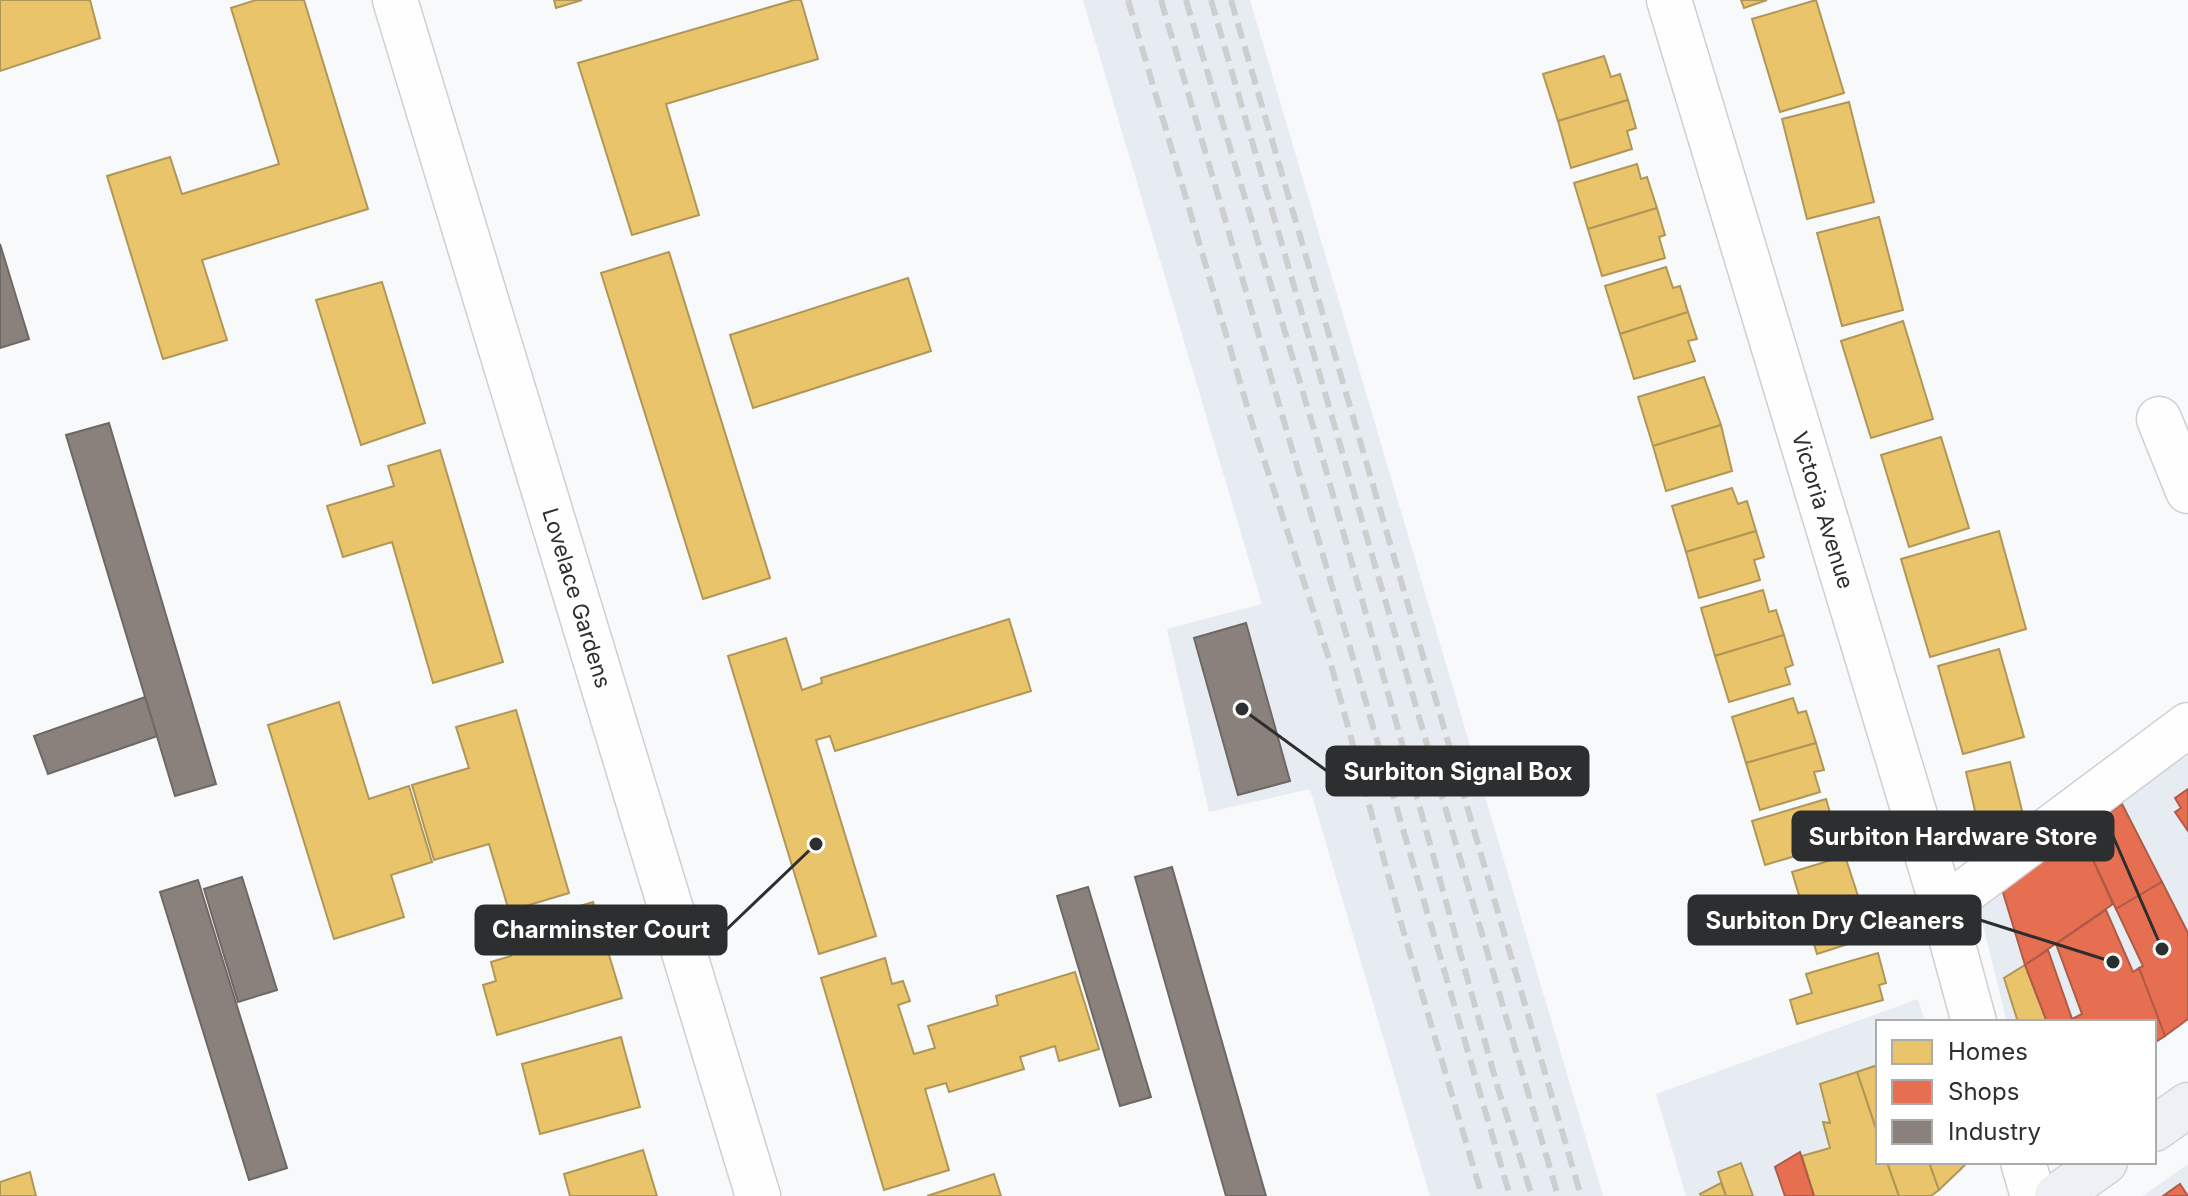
<svg xmlns="http://www.w3.org/2000/svg" width="2188" height="1196" font-family="Inter,sans-serif">
	<rect width="100%" height="100%" fill="#f7f9fb"/>
	<!-- built -->
	<g fill="#e6ecf1">
		<path d="M1083,0H1250L1603,1196H1430L1310,789L1209,812L1167,629L1262,604Z"/>
		<path d="M2188,755V1019L2154,1043V1022H2007L1977,901Z"/>
		<path d="M1918,999L1925,1022H1878V1162H1968L1961,1172L1931,1196H1686L1656,1094Z"/>
		<path d="M2188,1164V1196H2143Z"/>
	</g>
	<!-- homes -->
	<g fill="#e9c46a" stroke="#b09758" stroke-width="2">
		<path d="M0,0H90L100,38L0,71Z"/>
		<path d="M256,0H304L368,209L202,260L227,340L163,359L107,176L170,157L182,194L279,164L231,8Z"/>
		<path d="M554,0H582L556,8Z"/>
		<path d="M794,0H801L818,59L666,104L699,215L632,235L578,63Z"/>
		<path d="M1741,0H1767L1744,8Z"/>
		<path d="M1816,0L1844,93L1780,112L1752,19Z"/>
		<path d="M1604,56L1611,77L1620,74L1628,100L1558,121L1543,74Z"/>
		<path d="M1628,100L1636,128L1627,131L1632,149L1571,168L1558,121Z"/>
		<path d="M1849,102L1874,202L1807,219L1782,119Z"/>
		<path d="M1637,164L1641,179L1647,177L1657,208L1588,229L1574,183Z"/>
		<path d="M1657,208L1665,235L1659,237L1665,258L1602,276L1588,229Z"/>
		<path d="M1879,217L1903,310L1842,326L1817,233Z"/>
		<path d="M669,252L770,578L703,599L601,273Z"/>
		<path d="M1666,267L1673,288L1680,286L1688,312L1620,334L1605,286Z"/>
		<path d="M908,278L931,351L753,408L730,335Z"/>
		<path d="M382,282L425,423L361,445L316,300Z"/>
		<path d="M1688,312L1697,339L1688,341L1695,361L1634,379L1620,334Z"/>
		<path d="M1903,321L1933,419L1871,438L1841,341Z"/>
		<path d="M1704,377L1721,425L1653,446L1638,397Z"/>
		<path d="M1721,425L1732,471L1666,491L1653,446Z"/>
		<path d="M1941,437L1969,528L1909,547L1881,455Z"/>
		<path d="M440,450L503,662L433,683L392,542L343,557L327,506L394,486L388,466Z"/>
		<path d="M1732,488L1738,504L1747,501L1756,531L1686,552L1672,506Z"/>
		<path d="M1756,531L1764,557L1754,560L1760,580L1699,598L1686,552Z"/>
		<path d="M1999,531L2026,629L1930,657L1901,559Z"/>
		<path d="M1763,590L1769,612L1776,610L1784,635L1715,656L1701,608Z"/>
		<path d="M1009,619L1031,691L835,751L830,736L816,740L876,936L819,954L728,656L786,638L802,690L822,683L821,678Z"/>
		<path d="M1784,635L1793,665L1785,668L1790,684L1729,702L1715,656Z"/>
		<path d="M1999,649L2024,737L1963,754L1938,666Z"/>
		<path d="M1793,698L1798,713L1806,711L1816,743L1746,763L1732,717Z"/>
		<path d="M339,702L369,799L409,786L432,862L391,875L404,917L334,939L268,725Z"/>
		<path d="M516,710L569,893L509,911L489,844L434,860L412,785L469,768L456,727Z"/>
		<path d="M1816,743L1824,770L1814,772L1820,792L1760,810L1746,763Z"/>
		<path d="M2010,762L2027,831L1982,841L1966,772Z"/>
		<path d="M1826,799L1839,843L1765,865L1752,821Z"/>
		<path d="M1845,856L1859,899L1805,915L1792,872Z"/>
		<path d="M1859,899L1870,937L1817,954L1805,915Z"/>
		<path d="M593,902L622,998L497,1035L483,985L496,981L491,962L511,956L503,929Z"/>
		<path d="M1878,953L1886,983L1879,985L1883,1000L1797,1024L1790,1000L1812,993L1806,974Z"/>
		<path d="M885,958L892,984L903,981L910,1001L898,1005L914,1054L935,1048L928,1026L998,1005L996,996L1075,972L1099,1049L1059,1061L1055,1046L1020,1057L1024,1069L949,1092L946,1083L925,1089L949,1170L884,1190L821,978Z"/>
		<path d="M2025,965L2047,1022H2018L2004,978Z"/>
		<path d="M621,1037L640,1107L540,1134L522,1064Z"/>
		<path d="M1878,1065V1135L1857,1072Z"/>
		<path d="M1857,1072L1878,1135V1162H1887L1899,1196H1814L1802,1156L1830,1148L1823,1122L1830,1123L1820,1084Z"/>
		<path d="M643,1150L657,1196H570L564,1174Z"/>
		<path d="M1887,1162H1929L1939,1190L1931,1196H1899Z"/>
		<path d="M1929,1162H1968L1939,1190Z"/>
		<path d="M1741,1163L1753,1196H1726L1718,1172Z"/>
		<path d="M30,1172L36,1196H0V1182Z"/>
		<path d="M994,1174L1001,1196H927Z"/>
		<path d="M1721,1183L1726,1196H1701L1700,1194Z"/>
	</g>
	<!-- shops -->
	<g fill="#e76f51" stroke="#af5c47" stroke-width="2">
		<path d="M2188,789V831L2175,812L2181,808L2175,798Z"/>
		<path d="M2122,804L2162,882L2116,909L2080,832Z"/>
		<path d="M2080,832L2113,904L2025,965L2001,886Z"/>
		<path d="M2162,882L2188,933V1019L2165,1036L2139,968L2143,966L2116,909Z"/>
		<path d="M2106,910L2133,972L2139,968L2165,1036L2154,1043V1022H2047L2025,965L2048,950L2072,1019L2082,1014L2056,944Z"/>
		<path d="M1800,1152L1814,1196H1785L1775,1167Z"/>
		<path d="M2180,1184L2188,1196H2163Z"/>
	</g>
	<!-- industry -->
	<g fill="#8a817c" stroke="#6e6865" stroke-width="2">
		<path d="M0,244L29,339L0,348Z"/>
		<path d="M109,423L216,784L175,796L66,435Z"/>
		<path d="M1246,623L1290,781L1238,795L1194,638Z"/>
		<path d="M145,697L157,736L48,774L34,736Z"/>
		<path d="M1172,867L1266,1196H1226L1135,877Z"/>
		<path d="M242,877L277,990L238,1002L204,889Z"/>
		<path d="M198,880L287,1168L249,1180L160,892Z"/>
		<path d="M1088,887L1151,1097L1120,1106L1057,896Z"/>
	</g>
	<g fill="none" stroke-linecap="round" stroke-linejoin="round">
		<defs>
			<g id="minor">
				<path d="M395,0L758,1196"/>
				<path d="M1669,0L1943,908L1974,1022"/>
				<path d="M2159,419L2188,491"/>
				<path d="M1943,908L2188,725"/>
				<path d="M2023,1162L2033,1196"/>
			</g>
			<g id="primary">
				<path d="M2154,1129L2188,1105"/>
				<path d="M2057,1196L2105,1162"/>
			</g>
		</defs>
		<!-- minor casing -->
		<use href="#minor" stroke="#cecfd1" stroke-width="47"/>
		<!-- primary casing -->
		<use href="#primary" stroke="#d2d3d4" stroke-width="47"/>
		<!-- minor -->
		<use href="#minor" stroke="#fefefe" stroke-width="44"/>
		<!-- primary -->
		<use href="#primary" stroke="#edf0f4" stroke-width="44"/>
		<!-- rail -->
		<g stroke="#cdcece" stroke-width="6" stroke-dasharray="16 8" stroke-linecap="butt">
			<path d="M1128,0L1252,423L1332,668L1403,930L1482,1196"/>
			<path d="M1161,0L1510,1196"/>
			<path d="M1186,0L1324,463L1497,1085L1532,1196"/>
			<path d="M1211,0L1558,1196"/>
			<path d="M1231,0L1581,1196"/>
		</g>
	</g>
	<g text-anchor="middle" stroke-width="8" stroke-linejoin="round" paint-order="stroke">
		<!-- street labels -->
		<g font-size="22" fill="#2c2e2f" stroke="#fff">
			<text transform="translate(1823 510) rotate(73)" y="8">Victoria Avenue</text>
			<text transform="translate(577 598) rotate(73)" y="8">Lovelace Gardens</text>
		</g>
	</g>
	<!-- callouts -->
	<path fill="none" stroke="#2c2e2f" stroke-width="3" d="M1242 709L1327 771M2162 949L2113 836M2113 962L1980 920M816 844L726 930"/>
	<g fill="#2c2e2f" stroke="#fff" stroke-width="3">
		<circle cx="1242" cy="709" r="8"/>
		<circle cx="2162" cy="949" r="8"/>
		<circle cx="2113" cy="962" r="8"/>
		<circle cx="816" cy="844" r="8"/>
	</g>
	<g fill="#2c2e2f" stroke="#2c2e2f" stroke-width="3">
		<rect x="1327" y="747" width="261" height="48" rx="8"/>
		<rect x="1793" y="812" width="320" height="48" rx="8"/>
		<rect x="1689" y="896" width="291" height="48" rx="8"/>
		<rect x="476" y="906" width="250" height="48" rx="8"/>
	</g>
	<g font-size="24" text-anchor="middle" font-weight="bold" fill="#fff">
		<text x="1458" y="780">Surbiton Signal Box</text>
		<text x="1953" y="845">Surbiton Hardware Store</text>
		<text x="1835" y="929">Surbiton Dry Cleaners</text>
		<text x="601" y="938">Charminster Court</text>
	</g>
	<!-- legend -->
	<rect x="1876" y="1020" width="280" height="144" fill="#ffffff" stroke="#ababac" stroke-width="2"/>
	<rect x="1892" y="1040" width="40" height="24" fill="#e9c46a" stroke="#ababac" stroke-width="2"/>
	<text x="1948" y="1060" font-size="24" fill="#2c2e2f">Homes</text>
	<rect x="1892" y="1080" width="40" height="24" fill="#e76f51" stroke="#ababac" stroke-width="2"/>
	<text x="1948" y="1100" font-size="24" fill="#2c2e2f">Shops</text>
	<rect x="1892" y="1120" width="40" height="24" fill="#8a817c" stroke="#ababac" stroke-width="2"/>
	<text x="1948" y="1140" font-size="24" fill="#2c2e2f">Industry</text>
</svg>
